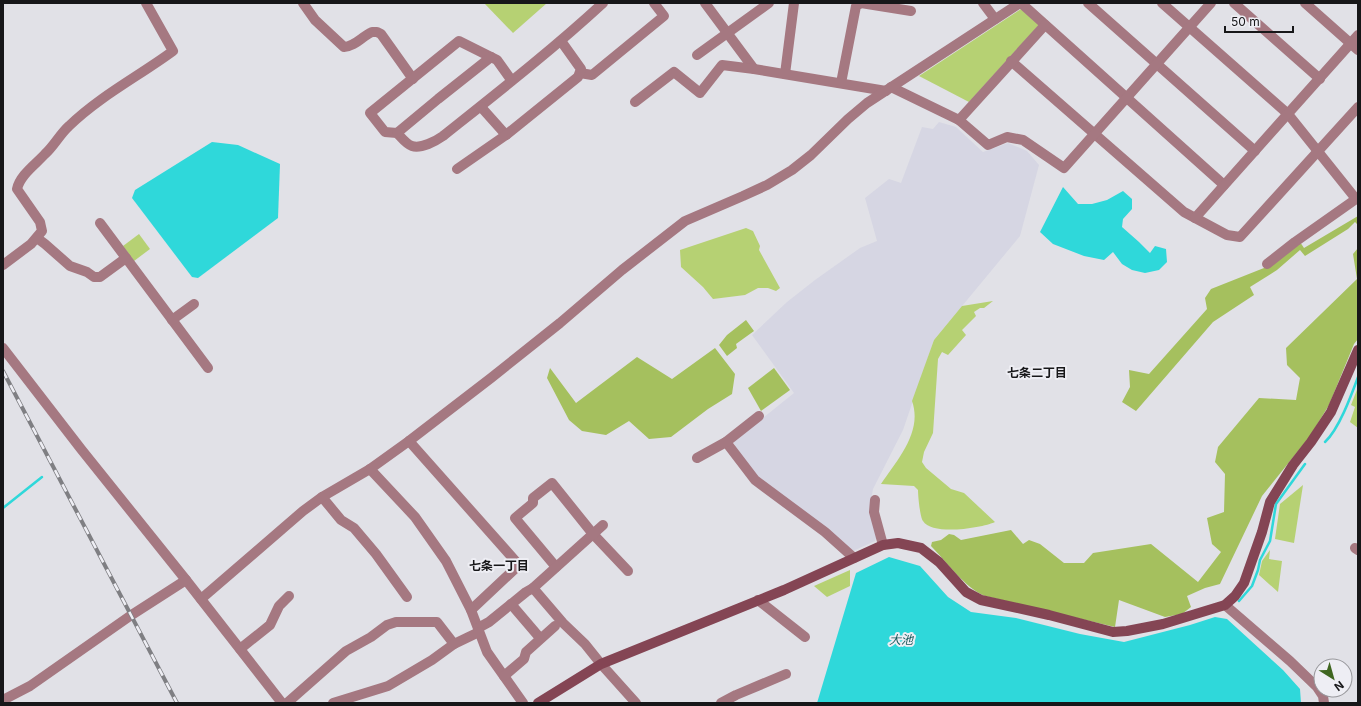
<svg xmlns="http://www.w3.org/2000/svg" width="1361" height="706" font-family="Inter,'Noto Sans JP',sans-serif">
	<rect width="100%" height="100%" fill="#e1e1e7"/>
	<!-- built -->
	<path fill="#d6d6e3" d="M939,122L956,127L983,152L1008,143L1027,151L1039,165L1020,236L934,340L903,430L873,489L870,505L876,538L875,541L853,551L754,475L733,442L794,393L752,335L787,302L815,280L860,248L877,241L865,198L889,179L901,183L922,127L933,129Z"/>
	<!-- green -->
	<g fill="#b6d173">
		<path d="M484,3H547L513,33Z"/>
		<path d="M1021,9L1039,25L969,102L919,76Z"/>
		<path d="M746,228L753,231L760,246L759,250L780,288L776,291L768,288H758L745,295L713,299L703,287L681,267L680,250Z"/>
		<path d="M139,234L150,249L134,261L123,246Z"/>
		<path d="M993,301L984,308H980L974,312L976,316L962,330L966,335L948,355L942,352L938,359L933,433L924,452L922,462L926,468L951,489L964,493L995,522C982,528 932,536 923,521C920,517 918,496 918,490L914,486L881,484C897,460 923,432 912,401L934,340L962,306Z"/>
		<path d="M1358,387V428L1350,422L1355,407L1351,405Z"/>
		<path d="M1303,485L1294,543L1275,539L1280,504Z"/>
		<path d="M1270,550L1269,559L1282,561L1278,592L1259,575L1262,561Z"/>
		<path d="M850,570V586L827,597L814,586Z"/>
	</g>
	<!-- forest -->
	<g fill="#a5c05e">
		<path d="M1358,216V225L1355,222L1348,229L1305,256L1300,250L1277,270L1250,287L1254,295L1213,322L1136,411L1122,402L1130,387L1129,370L1149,374L1207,309L1205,298L1211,289L1269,266L1300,242L1304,248Z"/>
		<path d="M1358,248V339L1354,344L1329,405L1310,436L1262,496L1220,584L1205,588L1187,596L1191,607L1182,614L1165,617L1119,600L1115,627L985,596C965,588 946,561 931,546L932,542L941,540L949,534L954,535L961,540L1011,530L1023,544L1029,540L1040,544L1064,563H1084L1093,553L1151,544L1198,582L1221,552L1212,544L1207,518L1224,512L1225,474L1215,462L1218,447L1259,398L1296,400L1300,378L1287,365L1286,348L1357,279L1353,254Z"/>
		<path d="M746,320L754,331L736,344L737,348L727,356L719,345L727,335Z"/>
		<path d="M715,348L735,374L732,394L708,409L671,437L649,439L629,421L606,435L582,431L569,420L547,378L550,368L576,403L637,357L672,379Z"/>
		<path d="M774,368L790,390L761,411L748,388Z"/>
	</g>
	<!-- water -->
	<g fill="#2fd8da">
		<path d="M212,142L238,145L280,164L278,218L198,278L192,277L132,198L135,190Z"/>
		<path d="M1063,187L1078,204H1092L1107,200L1123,191L1132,199V209L1123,219L1122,227L1139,242L1150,253L1155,246L1166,249L1167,262L1159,270L1145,273L1132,270L1122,264L1113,252L1104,260L1084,256L1053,244L1040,232Z"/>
		<path d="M889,557L920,566L948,597L971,612L1016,618L1080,634L1124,642L1190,625L1215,617L1227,619L1283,670L1300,689L1301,703H817L856,573Z"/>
	</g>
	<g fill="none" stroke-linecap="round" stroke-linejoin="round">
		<!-- stream -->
		<g stroke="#2fd8da" stroke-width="2.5">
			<path d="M1325,442C1339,429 1351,396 1358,377"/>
			<path d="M3,508L42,477"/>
			<path d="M1239,601L1252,586L1258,570L1260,560L1270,541L1276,504L1305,464"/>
		</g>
		<!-- street -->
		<g stroke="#a57881" stroke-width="10">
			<path d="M303,3L315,20L344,47C356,46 361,37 372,32H377L381,34L413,79"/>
			<path d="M705,3L754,69"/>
			<path d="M861,3L911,11"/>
			<path d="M983,3L995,19"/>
			<path d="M1021,3L1224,185"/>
			<path d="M1088,3L1255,151"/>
			<path d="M1162,3L1288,114L1356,199L1358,198"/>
			<path d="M1234,3L1320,79"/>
			<path d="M1305,3L1358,50"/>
			<path d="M697,55L769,3"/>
			<path d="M1011,61L1184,212L1227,235L1240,237L1358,107"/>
			<path d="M580,73L592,75L664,16L654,3"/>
			<path d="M785,74L794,3"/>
			<path d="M512,81L497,60L459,41L370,113L385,132L397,133C401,137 406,144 412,146C421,149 436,141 443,136C497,93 552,50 603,3"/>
			<path d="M841,83L856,6L861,3"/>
			<path d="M891,87L959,120L988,145L1007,137L1023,140L1064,168L1211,3"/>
			<path d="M635,102L674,72L700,93L722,65L754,69L886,91"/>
			<path d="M481,107L506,135"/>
			<path d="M959,120L1045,25"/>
			<path d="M397,133L438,99L491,57"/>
			<path d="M457,169L506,135L578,77L581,69L561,41"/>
			<path d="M1195,218L1358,35"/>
			<path d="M100,223L208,368"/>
			<path d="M37,238L45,244L70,266L87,272L94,277H100L126,258"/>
			<path d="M1267,264L1295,242L1356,199"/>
			<path d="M3,265L31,244L42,231L40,222L17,189C20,175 36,164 45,154C54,146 60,134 69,126C100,96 139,76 173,51L146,3"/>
			<path d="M172,320L194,304"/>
			<path d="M3,348L81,449L186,580L282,703"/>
			<path d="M409,441L519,565L471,610"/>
			<path d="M726,442L755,480L825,532L854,558"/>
			<path d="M697,458L726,442L759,416"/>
			<path d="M370,469L415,517L446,561L471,610L487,652L523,703"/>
			<path d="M322,497L341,520L354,528L376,554L407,597"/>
			<path d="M875,500L874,512L883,545"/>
			<path d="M1355,548L1358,550"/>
			<path d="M556,567L515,518L533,503V498L552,483L593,534L628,571"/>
			<path d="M533,588L563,623L585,644L601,664L636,703"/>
			<path d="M201,599L303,511L322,497L370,469L409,441L491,378L560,323L622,270L685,221L743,196L767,185L792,170L811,155L848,119L867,103L1020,3"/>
			<path d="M758,600L805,637"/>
			<path d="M511,604L540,638"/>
			<path d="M1225,605L1290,661L1317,687L1323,696L1324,703"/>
			<path d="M478,628L489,622L526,592L533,588L603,525"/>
			<path d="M240,649L270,625L279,606L289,596"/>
			<path d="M504,676L524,659L526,652L555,626"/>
			<path d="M3,700L30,686L130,616L186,580"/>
			<path d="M287,703L346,651L371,637L387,625L396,622H437L454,644"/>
			<path d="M333,703L388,686L432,660L454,644L479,632"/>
			<path d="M721,703L736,695L786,674"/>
		</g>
		<!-- secondary -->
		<path stroke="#844554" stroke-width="10" d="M538,703L601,664L784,590L883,545L898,543L921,548L939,562L966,592L981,600L1049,615L1113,632L1127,631L1163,624L1225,605L1235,596L1244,583L1262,532L1270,502L1293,465L1311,442L1331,412L1358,350"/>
		<defs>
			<path id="rail" d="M3,371L177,703"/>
		</defs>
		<!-- rail casing -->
		<use href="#rail" stroke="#7f7f83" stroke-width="4"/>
		<!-- rail -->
		<use href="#rail" stroke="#eeeef4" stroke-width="2.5" stroke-dasharray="8" stroke-linecap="butt"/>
	</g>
	<g text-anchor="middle" stroke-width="4" stroke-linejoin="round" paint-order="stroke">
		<!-- neighbourhood labels -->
		<g font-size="12" font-weight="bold" fill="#171719" stroke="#eeeef4">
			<text x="1037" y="377">七条二丁目</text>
			<text x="499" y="570">七条一丁目</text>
		</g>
		<!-- water labels -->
		<g font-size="12" font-style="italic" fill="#165759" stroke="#eeeef4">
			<text x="901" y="644">大池</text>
		</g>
	</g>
	<!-- border -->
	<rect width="1361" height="706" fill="none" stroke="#171719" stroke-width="8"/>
	<!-- north arrow -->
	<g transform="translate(1333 678) rotate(143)"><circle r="19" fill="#eeeef4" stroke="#98989c"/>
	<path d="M0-3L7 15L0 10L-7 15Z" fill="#3f6620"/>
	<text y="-6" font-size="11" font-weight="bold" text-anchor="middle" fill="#171719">N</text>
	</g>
	<!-- scale -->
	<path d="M1225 26v6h68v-6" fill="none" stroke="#171719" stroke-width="2"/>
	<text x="1231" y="26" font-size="12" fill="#171719" stroke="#eeeef4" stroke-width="3" paint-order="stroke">50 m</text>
</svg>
